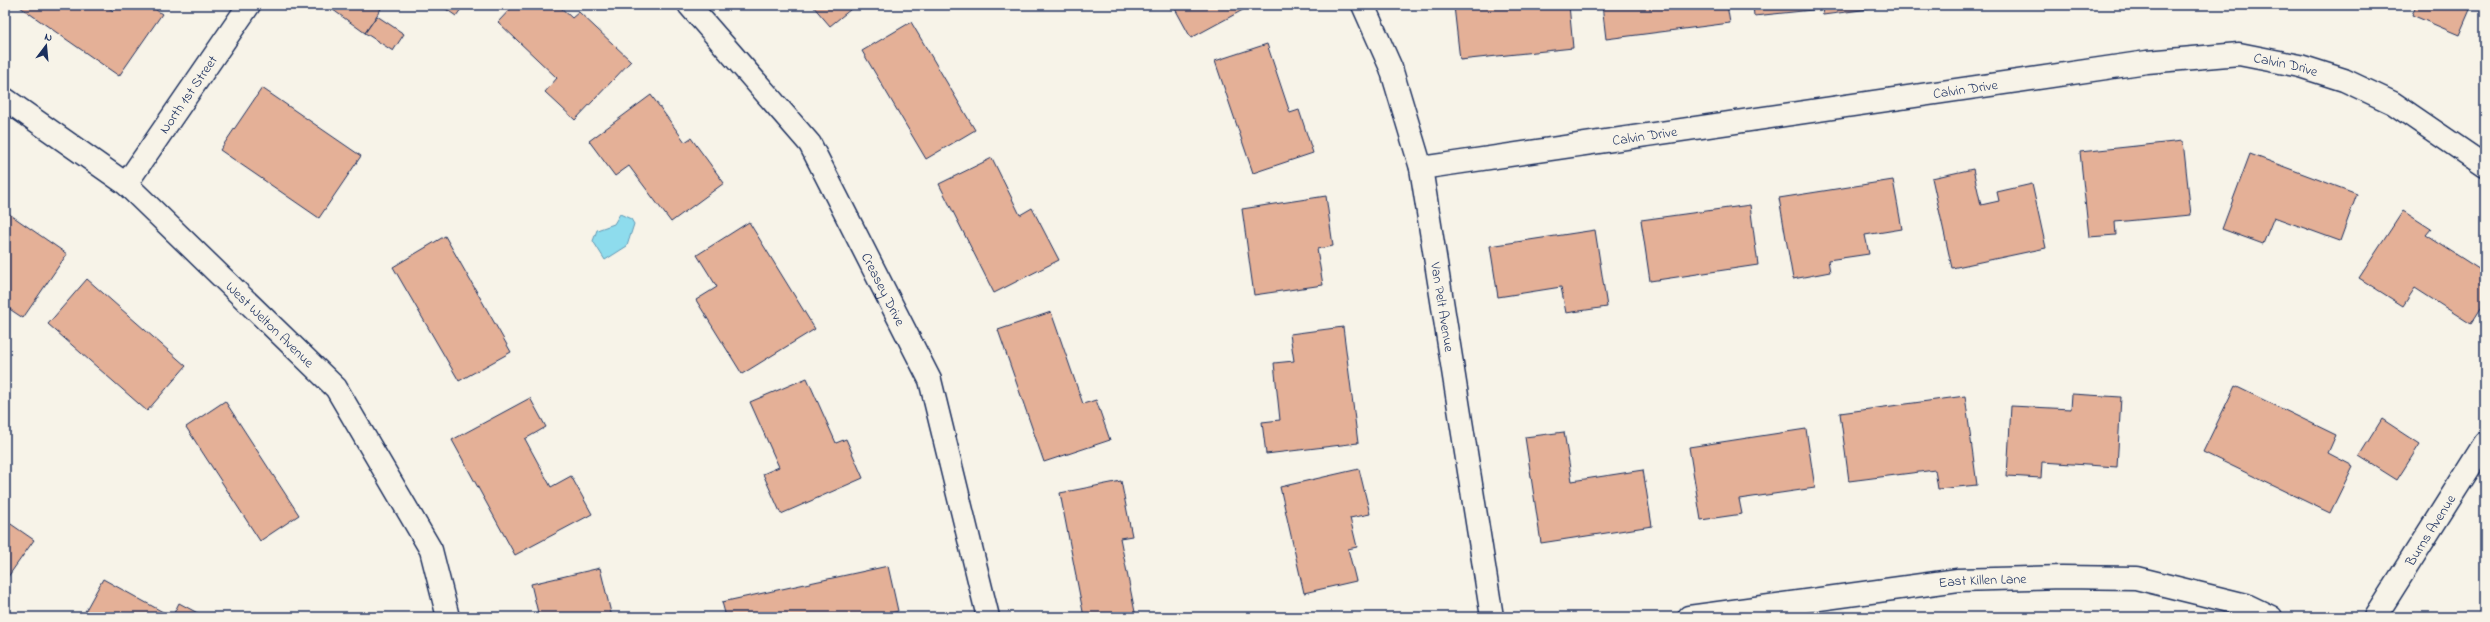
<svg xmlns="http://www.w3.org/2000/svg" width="2490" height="622" font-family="'Indie Flower',sans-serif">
	<rect width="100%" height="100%" fill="#f7f3e8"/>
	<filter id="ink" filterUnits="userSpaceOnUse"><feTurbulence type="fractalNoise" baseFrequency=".025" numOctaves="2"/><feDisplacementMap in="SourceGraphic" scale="8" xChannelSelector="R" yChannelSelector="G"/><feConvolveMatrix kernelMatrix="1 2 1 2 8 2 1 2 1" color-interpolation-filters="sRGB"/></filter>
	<g filter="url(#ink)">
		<!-- water -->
		<path fill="#8edced" stroke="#6097b4" d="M620,214L631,219L634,224L627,246L605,260L593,241L597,230L614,224Z"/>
		<!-- building -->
		<g fill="#e4b097" stroke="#1b2f5e">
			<path d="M22,5H105L113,11L117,5H149L162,14L119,76L20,7Z"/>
			<path d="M331,5H375L381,9L365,33L329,7Z"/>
			<path d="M440,5H464L456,16Z"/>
			<path d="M514,5H558L572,18L579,12L631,61L575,120L545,92L557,78L498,22Z"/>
			<path d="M812,5H856L830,26Z"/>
			<path d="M1173,5H1252L1191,38Z"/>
			<path d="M1569,5L1573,48L1460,60L1454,6Z"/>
			<path d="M1602,5H1727L1730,23L1606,39Z"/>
			<path d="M1753,5H1868L1869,9L1823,15L1822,9L1754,16Z"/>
			<path d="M2416,5H2472L2459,35L2412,15Z"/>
			<path d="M377,16L404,34L393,51L365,33Z"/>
			<path d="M911,22L975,130L926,159L862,51Z"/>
			<path d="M1267,44L1290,113L1299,110L1313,153L1253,173L1215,61Z"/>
			<path d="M262,88L361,156L319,218L220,150Z"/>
			<path d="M651,95L685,142L691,138L724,183L671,222L629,166L615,176L589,141Z"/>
			<path d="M2183,141L2191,215L2115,222L2116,235L2089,237L2080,152Z"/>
			<path d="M2250,154L2357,194L2340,241L2274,217L2263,244L2222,229Z"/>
			<path d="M992,158L1020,215L1032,208L1059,260L994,293L939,184Z"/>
			<path d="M1973,169L1981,205L1999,201L1997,192L2032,184L2046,248L1952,268L1932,178Z"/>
			<path d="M1893,180L1902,229L1865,235L1869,254L1828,260L1830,272L1793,279L1779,198Z"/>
			<path d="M1326,196L1333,246L1317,249L1323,285L1254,295L1242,209Z"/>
			<path d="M1750,205L1758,265L1650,281L1641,220Z"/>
			<path d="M5,211L67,254L23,318L5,306Z"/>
			<path d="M2403,211L2431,229L2426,235L2485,273V302L2471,324L2415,288L2403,306L2359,278Z"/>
			<path d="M749,222L815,329L742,374L696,300L717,287L697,255Z"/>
			<path d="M1595,230L1607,307L1566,313L1561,287L1498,297L1490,246Z"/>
			<path d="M445,236L511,352L459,381L393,267Z"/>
			<path d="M87,279L186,366L147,411L48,324Z"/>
			<path d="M1051,312L1083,404L1096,400L1110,440L1044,462L998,330Z"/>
			<path d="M1343,327L1358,443L1266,454L1262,422L1280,420L1274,363L1294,361L1290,334Z"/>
			<path d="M807,378L836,443L846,439L863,478L781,514L763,474L779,467L750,402Z"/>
			<path d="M2235,386L2336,435L2328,453L2353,466L2330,513L2203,452Z"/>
			<path d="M2072,394L2121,397L2117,467L2042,462L2041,478L2007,476L2011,406L2071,409Z"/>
			<path d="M1965,396L1977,485L1938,489L1935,470L1849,481L1840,413Z"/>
			<path d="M530,398L546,427L525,439L551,487L571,476L592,514L515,555L452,440Z"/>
			<path d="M225,401L299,515L260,541L186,427Z"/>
			<path d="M2382,419L2420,444L2397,480L2359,456Z"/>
			<path d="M1806,429L1815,488L1739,499L1742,514L1701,520L1689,447Z"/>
			<path d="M1564,432L1572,481L1643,470L1652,526L1541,543L1525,437Z"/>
			<path d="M1359,469L1370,514L1350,518L1357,547L1348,549L1356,581L1304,593L1280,487Z"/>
			<path d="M1121,481L1132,536L1120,538L1136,617H1084L1060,493Z"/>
			<path d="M5,520L34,540L5,581Z"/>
			<path d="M888,566L898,611L876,617H726L722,602Z"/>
			<path d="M600,568L612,617H539L531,584Z"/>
			<path d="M103,579L172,617L179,603L205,617H82Z"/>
			<path d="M277,613L284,617H275Z"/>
		</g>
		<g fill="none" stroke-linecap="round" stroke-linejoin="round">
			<defs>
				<g id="minor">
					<path id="s1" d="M689,5L810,144L930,380L988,617"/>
					<path id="s2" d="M1363,5L1391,68L1421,168L1492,617"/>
					<path id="s3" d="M5,99L126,184L336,388L431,550L448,617"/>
					<path id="s4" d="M1421,168L2147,62L2239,54L2300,66L2344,80L2393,103L2485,166"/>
					<path id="s5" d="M126,184L249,5"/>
					<path id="s6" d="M1689,617L1958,580L2062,577L2136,578L2246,605L2271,617"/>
					<path id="s7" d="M2375,617L2485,443"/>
				</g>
			</defs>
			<!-- minor casing -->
			<use href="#minor" stroke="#1b2f5e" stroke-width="25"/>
			<!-- minor -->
			<use href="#minor" stroke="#f7f3e8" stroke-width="22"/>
		</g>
	</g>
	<g text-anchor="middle" stroke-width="3" stroke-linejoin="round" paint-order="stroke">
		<!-- street labels -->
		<g font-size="14" fill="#1b2f5e" stroke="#f7f3e8">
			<text dy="5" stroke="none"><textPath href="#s4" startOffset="874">Calvin Drive</textPath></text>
			<text dy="5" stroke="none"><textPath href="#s4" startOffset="550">Calvin Drive</textPath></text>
			<text dy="5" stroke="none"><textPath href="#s5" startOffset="109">North 1st Street</textPath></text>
			<text dy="5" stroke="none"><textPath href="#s4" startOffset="226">Calvin Drive</textPath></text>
			<text dy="5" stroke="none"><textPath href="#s1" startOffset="347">Creasey Drive</textPath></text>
			<text dy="5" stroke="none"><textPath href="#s2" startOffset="314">Van Pelt Avenue</textPath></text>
			<text dy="5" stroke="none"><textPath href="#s3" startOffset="349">West Welton Avenue</textPath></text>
			<text dy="5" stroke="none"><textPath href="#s7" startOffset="103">Burns Avenue</textPath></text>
			<text dy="5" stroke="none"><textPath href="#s6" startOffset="296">East Killen Lane</textPath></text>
		</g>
	</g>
	<!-- margin -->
	<rect width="2490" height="622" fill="none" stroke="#f7f3e8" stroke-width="20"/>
	<rect x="10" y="10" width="2470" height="602" fill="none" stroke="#1b2f5e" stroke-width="1.5" filter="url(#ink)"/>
	<!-- north arrow -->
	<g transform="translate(46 46) rotate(16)" stroke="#f7f3e8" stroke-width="3" paint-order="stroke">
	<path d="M0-3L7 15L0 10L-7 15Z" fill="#1b2f5e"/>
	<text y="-6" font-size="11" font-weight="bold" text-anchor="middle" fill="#1b2f5e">N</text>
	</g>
</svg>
